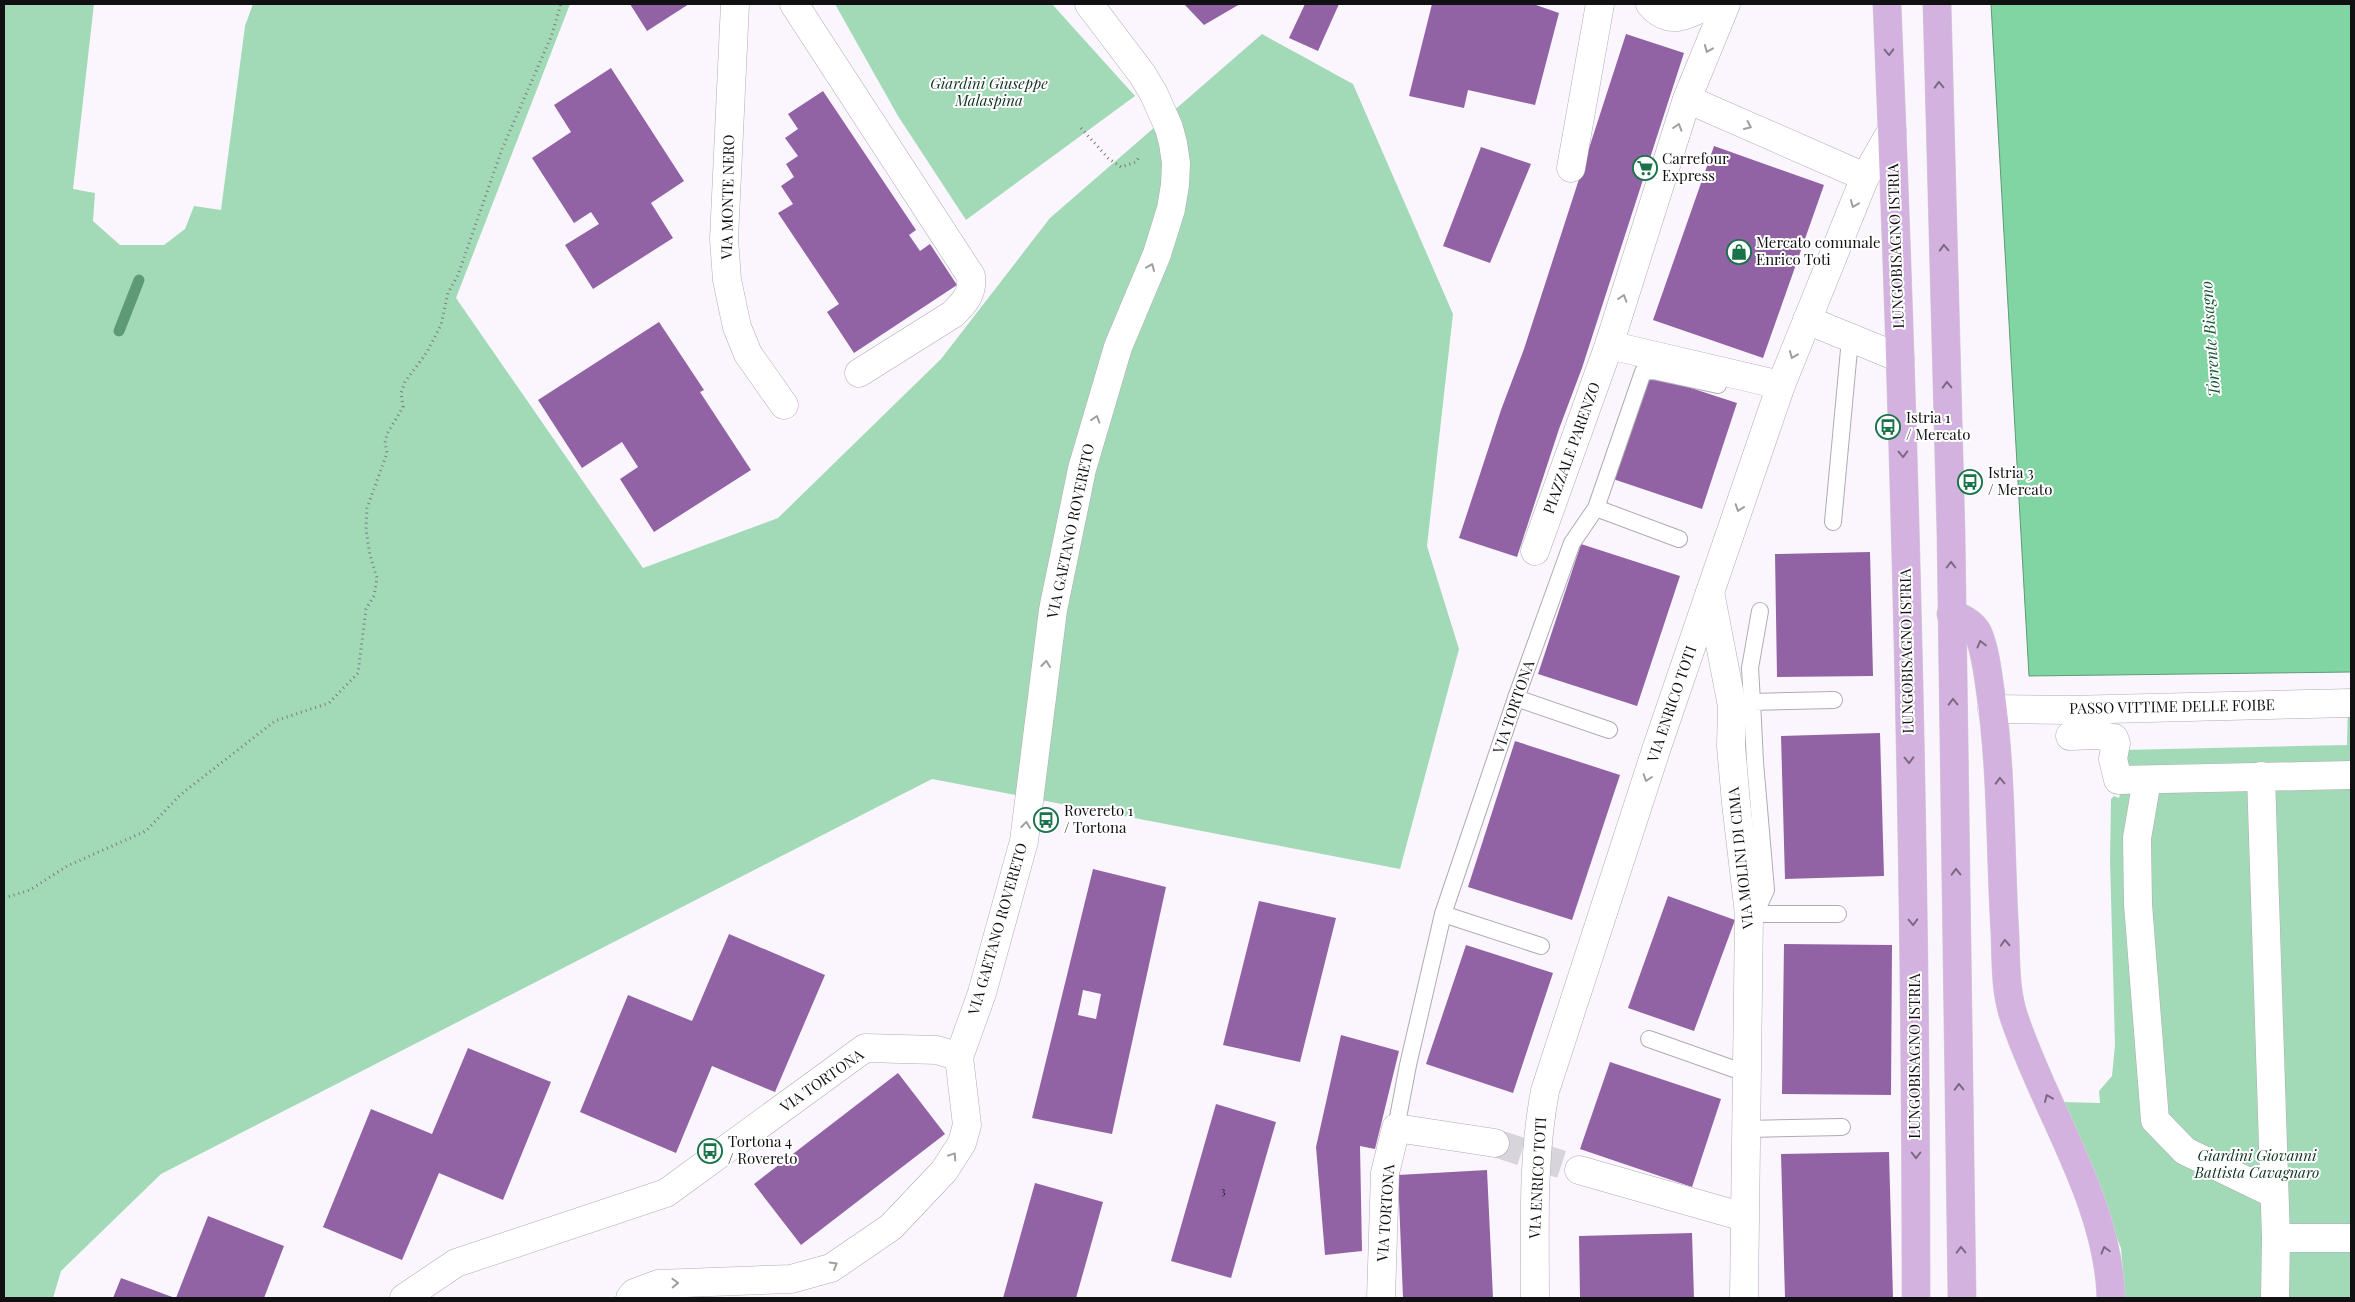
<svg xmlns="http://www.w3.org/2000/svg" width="2355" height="1302" font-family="'Playfair Display',serif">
	<rect width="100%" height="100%" fill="#fbf6fe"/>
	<!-- green -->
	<g fill="#a2dab7">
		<path d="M4,4H94L73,189L95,193L93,221L120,245H164L185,229L194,206L221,210L245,26L253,4H570L456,298L643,568L778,518L941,359L1050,218L1262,34L1353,84L1453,314L1427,546L1459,649L1400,869L932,779L161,1174L61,1271L53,1298H4Z"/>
		<path d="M835,4H1052L1135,96L966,220L898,116Z"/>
		<path d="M2348,704L2351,705V1298H2125L2121,1248L2062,1102L2100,1103L2099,1091L2112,1076L2115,1045L2110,860L2111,799L2114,796L2119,798L2126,770L2124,750L2347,745Z"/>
	</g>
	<!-- water -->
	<path fill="#80d5a2" stroke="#5f9a77" d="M1991,4H2351V672L2029,676Z"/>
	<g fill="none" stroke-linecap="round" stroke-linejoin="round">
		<!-- stream -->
		<path stroke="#5f9a77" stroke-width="11" d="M119,331L139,280"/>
	</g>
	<!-- building -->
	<g fill="#9263a4" fill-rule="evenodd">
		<path d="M630,4H689L647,31Z"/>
		<path d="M1184,4H1240L1204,25Z"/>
		<path d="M1305,4H1339L1318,51L1289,38Z"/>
		<path d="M1432,4H1533L1559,13L1535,105L1468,90L1464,108L1409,96Z"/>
		<path d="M1626,34L1684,53L1582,368L1559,429L1517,557L1459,538L1501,410L1524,349Z"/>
		<path d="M611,68L684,181L651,203L673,238L593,289L565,245L599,224L591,212L574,223L532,158L571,132L554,105Z"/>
		<path d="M823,91L916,230L909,235L920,251L930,244L957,285L854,353L827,312L839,304L778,213L793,204L781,186L794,177L786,164L798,156L785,138L798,129L788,114Z"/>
		<path d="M1714,146L1824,185L1763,358L1653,320Z"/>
		<path d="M1481,147L1531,164L1490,263L1443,246Z"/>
		<path d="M659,322L704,390L700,392L751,470L654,532L620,479L638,467L622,442L582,468L538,400Z"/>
		<path d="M1648,374L1737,403L1702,509L1613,479Z"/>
		<path d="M1581,544L1680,576L1637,706L1538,674Z"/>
		<path d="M1870,552L1873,676L1777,677L1775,554Z"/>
		<path d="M1880,733L1884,876L1785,879L1781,736Z"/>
		<path d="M1515,741L1620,775L1572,920L1468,887Z"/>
		<path d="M1093,869L1166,887L1112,1134L1032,1118ZM1083,990L1101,994L1096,1019L1078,1015Z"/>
		<path d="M1668,896L1735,920L1694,1031L1628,1008Z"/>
		<path d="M1259,901L1336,918L1300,1062L1223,1045Z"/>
		<path d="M729,934L825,975L775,1092L712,1066L676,1153L580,1112L628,995L692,1021Z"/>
		<path d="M1784,944L1892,945L1891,1095L1782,1094Z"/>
		<path d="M1466,945L1553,973L1513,1093L1426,1064Z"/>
		<path d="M1341,1035L1399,1051L1375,1149L1360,1146L1362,1251L1325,1255L1316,1147Z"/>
		<path d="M468,1048L551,1082L503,1200L439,1173L402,1260L323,1227L371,1109L432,1134Z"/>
		<path d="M1610,1062L1721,1099L1692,1187L1580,1149Z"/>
		<path d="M898,1073L945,1134L801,1245L754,1184Z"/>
		<path d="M1216,1104L1276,1122L1231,1278L1171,1261Z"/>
		<path d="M1889,1152L1893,1298H1785L1781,1154Z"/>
		<path d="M1487,1170L1493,1298H1403L1398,1175Z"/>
		<path d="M1035,1183L1103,1202L1076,1298H1003Z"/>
		<path d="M208,1216L284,1246L264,1298H176Z"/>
		<path d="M1692,1233L1694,1298H1580L1579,1236Z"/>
		<path d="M121,1278L175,1298H113Z"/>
	</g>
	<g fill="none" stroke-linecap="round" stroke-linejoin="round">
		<!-- street-tunnel -->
		<path stroke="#d8d4db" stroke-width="28" stroke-dasharray="28 14" stroke-linecap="butt" d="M1495,1143L1579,1170"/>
		<defs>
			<g id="lane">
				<path d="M1596,508L1679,539"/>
				<path d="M1833,522L1850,339"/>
				<path d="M1516,698L1609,730"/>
				<path d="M1752,702L1750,668L1760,611"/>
				<path d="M1443,914L1541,946"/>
				<path d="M1749,914L1759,905L1766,890L1755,762L1752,702L1834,700"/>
				<path d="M1749,914H1838"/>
				<path d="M1649,1039L1748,1074"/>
				<path d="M1396,1128L1408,1065L1443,914L1516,698L1572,543L1596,508L1643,372L1653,371L1718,385"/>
				<path d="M1748,1129L1842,1127"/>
			</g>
			<g id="street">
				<path d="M735,4L724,239L727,280L737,327L748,354L784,405"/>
				<path d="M794,4L971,276C973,294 965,302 953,314L859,373"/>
				<path d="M1650,4C1669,26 1687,16 1708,4"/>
				<path d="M1687,99L1865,177"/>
				<path d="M1571,168L1600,4"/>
				<path d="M1807,320L1900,358"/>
				<path d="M1609,345L1781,385"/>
				<path d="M1535,551L1609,345L1687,99L1726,4"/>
				<path d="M1710,592L1732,706L1731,746L1736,803L1749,914L1744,1298"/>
				<path d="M1992,709L2069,710L2351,703"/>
				<path d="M2070,736L2097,735L2114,738L2116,743L2113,759L2118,780L2351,775"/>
				<path d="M2261,776L2276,1238L2275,1298"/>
				<path d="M2147,780L2137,838L2138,904L2155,1120L2185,1151L2274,1194"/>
				<path d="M1579,1170L1744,1217"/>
				<path d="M2276,1238H2351"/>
				<path d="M404,1298L456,1263L666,1193L865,1048L937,1050L959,1057"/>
				<path d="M630,1298L634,1293L658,1284L791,1279L831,1268L891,1227L944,1171L962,1143L967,1125L959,1057L982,993L1024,841L1053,610L1082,469L1118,347L1157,254L1171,209L1175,185L1176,163L1173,143L1169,128L1154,94L1142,74L1089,4"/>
				<path d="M1381,1298L1385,1173L1396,1128L1495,1143"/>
				<path d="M1535,1298C1535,1228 1532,1160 1545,1091L1657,747L1781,385L1865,177L1892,130"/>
			</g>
			<g id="primary">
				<path d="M1887,4C1905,435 1916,867 1916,1298"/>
				<path d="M1937,4L1951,533L1962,1298"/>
				<path d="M1951,614C1962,618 1972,622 1978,633C1986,652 1988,676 1991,696C2002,775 2000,855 2005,934C2006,961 2005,991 2014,1017C2044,1109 2108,1199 2111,1298"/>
			</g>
		</defs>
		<!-- lane casing -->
		<use href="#lane" stroke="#afabb2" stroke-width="18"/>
		<!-- street casing -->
		<use href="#street" stroke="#afabb2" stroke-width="29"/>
		<!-- primary casing -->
		<use href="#primary" stroke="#d4d4d4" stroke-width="29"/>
		<!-- path -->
		<g stroke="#7d7b7f" stroke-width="3" stroke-dasharray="1 4" stroke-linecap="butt">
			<path d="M1081,128L1108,158L1121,167L1136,162L1139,157"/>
			<path d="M4,898L30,890L67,866L146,831L180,795L275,721L329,703L358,673L366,609L374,596L377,578L370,555L366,530L367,508L387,453L385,443L387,434L403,407L401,393L405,382L427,352L441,325L448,293L458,275L502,149L551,37L561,4"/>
		</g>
		<!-- lane -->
		<use href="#lane" stroke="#fff" stroke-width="16"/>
		<!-- street -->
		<use href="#street" stroke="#fff" stroke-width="28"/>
		<!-- primary -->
		<use href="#primary" stroke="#d3b2e0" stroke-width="28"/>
	</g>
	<!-- one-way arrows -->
	<defs><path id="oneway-chevron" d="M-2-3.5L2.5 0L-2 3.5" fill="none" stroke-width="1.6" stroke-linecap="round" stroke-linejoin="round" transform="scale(1.25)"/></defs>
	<g stroke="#a09fa0">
		<use href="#oneway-chevron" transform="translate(1708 49) rotate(112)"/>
		<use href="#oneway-chevron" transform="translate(1748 126) rotate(24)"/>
		<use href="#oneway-chevron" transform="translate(1678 127) rotate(-72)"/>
		<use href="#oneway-chevron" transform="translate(1854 204) rotate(112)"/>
		<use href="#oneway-chevron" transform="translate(1151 267) rotate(-67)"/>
		<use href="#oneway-chevron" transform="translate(1623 298) rotate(-72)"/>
		<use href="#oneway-chevron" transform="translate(1793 355) rotate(112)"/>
		<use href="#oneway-chevron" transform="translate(1096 419) rotate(-73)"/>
		<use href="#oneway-chevron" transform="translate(1739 508) rotate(109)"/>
		<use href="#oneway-chevron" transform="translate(1046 664) rotate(-83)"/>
		<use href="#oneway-chevron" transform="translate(1647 778) rotate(108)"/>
		<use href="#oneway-chevron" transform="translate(1026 825) rotate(-83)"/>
		<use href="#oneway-chevron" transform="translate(953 1156) rotate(-56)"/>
		<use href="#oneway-chevron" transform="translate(834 1265) rotate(-30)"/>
		<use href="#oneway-chevron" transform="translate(675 1283) rotate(-2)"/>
	</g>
	<g stroke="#7c6983">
		<use href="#oneway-chevron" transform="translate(1889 52) rotate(88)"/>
		<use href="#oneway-chevron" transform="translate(1939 85) rotate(-92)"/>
		<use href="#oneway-chevron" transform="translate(1944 248) rotate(-92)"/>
		<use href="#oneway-chevron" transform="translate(1947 385) rotate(-92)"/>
		<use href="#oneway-chevron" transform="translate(1903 454) rotate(88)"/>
		<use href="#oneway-chevron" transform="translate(1951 565) rotate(-90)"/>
		<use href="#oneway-chevron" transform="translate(1981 644) rotate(-105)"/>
		<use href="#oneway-chevron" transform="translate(1953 702) rotate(-91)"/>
		<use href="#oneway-chevron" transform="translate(1909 760) rotate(89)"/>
		<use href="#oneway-chevron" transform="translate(2000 781) rotate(-92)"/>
		<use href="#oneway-chevron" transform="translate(1956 872) rotate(-91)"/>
		<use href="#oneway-chevron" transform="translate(1913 922) rotate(89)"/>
		<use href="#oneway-chevron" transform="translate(2005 943) rotate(-93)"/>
		<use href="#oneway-chevron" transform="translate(1959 1087) rotate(-91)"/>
		<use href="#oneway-chevron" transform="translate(2048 1098) rotate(-113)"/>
		<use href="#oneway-chevron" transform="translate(1916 1155) rotate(90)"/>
		<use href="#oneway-chevron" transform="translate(1961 1250) rotate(-91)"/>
		<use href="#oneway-chevron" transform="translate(2105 1250) rotate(-106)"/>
	</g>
	<!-- icons -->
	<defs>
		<symbol id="supermarket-ring" viewBox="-11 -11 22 22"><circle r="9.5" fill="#fff" stroke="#197348" stroke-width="1.5"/><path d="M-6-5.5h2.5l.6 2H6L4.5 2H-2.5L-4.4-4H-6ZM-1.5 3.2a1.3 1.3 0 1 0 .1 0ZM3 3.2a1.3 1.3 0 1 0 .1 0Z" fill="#197348"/></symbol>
		<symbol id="shop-ring" viewBox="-11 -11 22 22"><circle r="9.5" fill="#fff" stroke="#197348" stroke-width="1.5"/><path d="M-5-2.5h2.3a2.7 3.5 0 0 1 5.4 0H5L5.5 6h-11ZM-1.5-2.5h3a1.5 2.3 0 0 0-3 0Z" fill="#197348"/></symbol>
		<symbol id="bus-ring" viewBox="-11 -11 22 22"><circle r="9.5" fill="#fff" stroke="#197348" stroke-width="1.5"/><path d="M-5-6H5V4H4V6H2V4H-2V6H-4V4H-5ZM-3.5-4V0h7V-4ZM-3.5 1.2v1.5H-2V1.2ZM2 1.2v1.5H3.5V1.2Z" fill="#197348"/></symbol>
	</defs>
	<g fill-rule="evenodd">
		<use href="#supermarket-ring" x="1631" y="154" width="28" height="28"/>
		<use href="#shop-ring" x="1725" y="238" width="28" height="28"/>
		<use href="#bus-ring" x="1874" y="413" width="28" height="28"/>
		<use href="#bus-ring" x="1956" y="468" width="28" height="28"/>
		<use href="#bus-ring" x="1032" y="806" width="28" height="28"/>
		<use href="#bus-ring" x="696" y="1137" width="28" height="28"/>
	</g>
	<g text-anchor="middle" stroke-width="4" stroke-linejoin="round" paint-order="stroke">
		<!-- number labels -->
		<g font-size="12" fill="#312536">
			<text x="1223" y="1195">3</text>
		</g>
		<!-- park labels -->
		<g font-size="15" font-style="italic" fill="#0c321e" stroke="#fff">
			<text x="989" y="89">Giardini Giuseppe<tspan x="989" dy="17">Malaspina</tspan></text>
			<text x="2257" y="1161">Giardini Giovanni<tspan x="2257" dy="17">Battista Cavagnaro</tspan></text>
		</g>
		<!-- poi labels -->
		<g font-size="15" fill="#111012" stroke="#fff" text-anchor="start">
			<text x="1662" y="164">Carrefour<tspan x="1662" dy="17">Express</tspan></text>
			<text x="1756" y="248">Mercato comunale<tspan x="1756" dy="17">Enrico Toti</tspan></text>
			<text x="1906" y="423">Istria 1<tspan x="1906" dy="17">/ Mercato</tspan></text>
			<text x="1988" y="478">Istria 3<tspan x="1988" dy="17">/ Mercato</tspan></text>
			<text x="1064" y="816">Rovereto 1<tspan x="1064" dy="17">/ Tortona</tspan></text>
			<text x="728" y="1147">Tortona 4<tspan x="728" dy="17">/ Rovereto</tspan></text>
		</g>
		<!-- street labels -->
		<g font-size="15" fill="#111012" stroke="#fff">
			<text transform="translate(728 197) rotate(-89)" y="5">VIA MONTE NERO</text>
			<text transform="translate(1896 246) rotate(-92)" y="5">LUNGOBISAGNO ISTRIA</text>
			<text transform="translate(1572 448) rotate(-70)" y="5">PIAZZALE PARENZO</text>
			<text transform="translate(1071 531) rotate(-78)" y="5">VIA GAETANO ROVERETO</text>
			<text transform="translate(1907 651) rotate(-91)" y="5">LUNGOBISAGNO ISTRIA</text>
			<text transform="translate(1672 704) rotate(-71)" y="5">VIA ENRICO TOTI</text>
			<text transform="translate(1514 707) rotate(-71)" y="5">VIA TORTONA</text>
			<text transform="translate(2172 707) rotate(-1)" y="5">PASSO VITTIME DELLE FOIBE</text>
			<text transform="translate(1741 858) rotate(-96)" y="5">VIA MOLINI DI CIMA</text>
			<text transform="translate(998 929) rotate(-74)" y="5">VIA GAETANO ROVERETO</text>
			<text transform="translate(1915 1056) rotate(-90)" y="5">LUNGOBISAGNO ISTRIA</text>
			<text transform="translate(822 1081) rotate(-35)" y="5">VIA TORTONA</text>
			<text transform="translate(1538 1178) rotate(-87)" y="5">VIA ENRICO TOTI</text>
			<text transform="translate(1386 1213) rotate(-86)" y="5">VIA TORTONA</text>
		</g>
		<!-- water labels -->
		<g font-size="16" font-style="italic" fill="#165635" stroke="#fff">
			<text transform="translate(2210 339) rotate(-94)" y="6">Torrente Bisagno</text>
		</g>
	</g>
	<!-- border -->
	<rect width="2355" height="1302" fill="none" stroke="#111012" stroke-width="10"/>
</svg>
